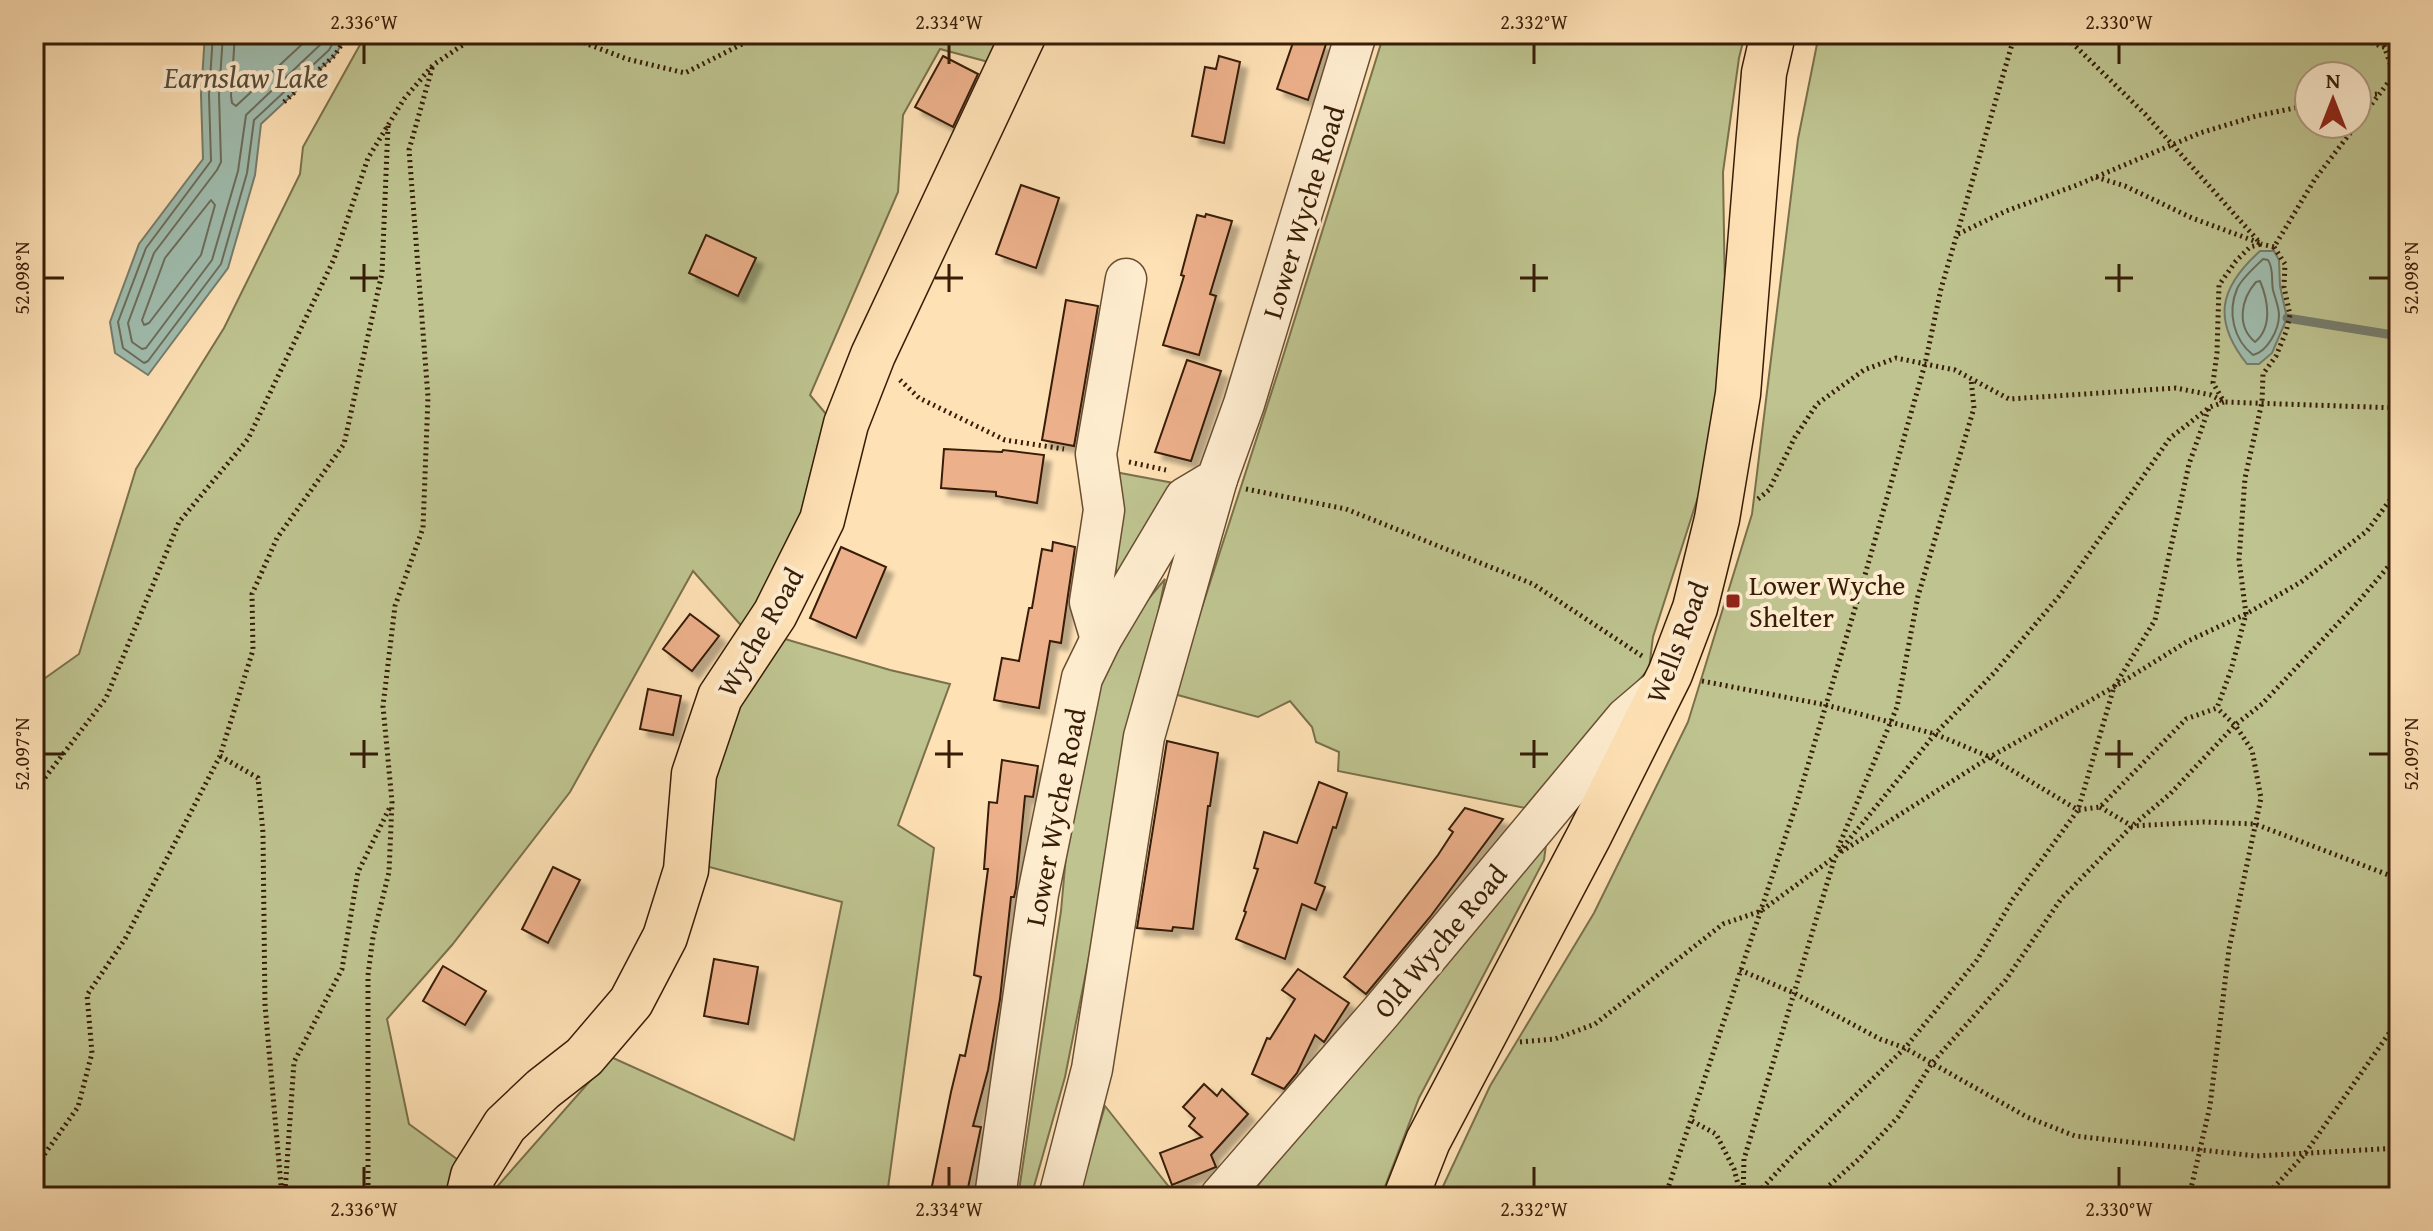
<svg xmlns="http://www.w3.org/2000/svg" width="2433" height="1231" font-family="'Gentium Book Plus',serif">
	<defs>
		<filter id="shadow"><feDropShadow dx="7" dy="7" stdDeviation="2" flood-color="#0004"/></filter>
	</defs>
	<rect width="100%" height="100%" fill="#fee1b5"/>
	<filter id="stains"><feTurbulence type="fractalNoise" baseFrequency=".0025" numOctaves="4"/><feColorMatrix values="0 0 0 0 .2 0 0 0 0 .09 0 0 0 0 .02 0 0 0 .5 -.17"/></filter>
	<radialGradient id="worn" r=".72"><stop offset=".6" stop-color="#630" stop-opacity="0"/><stop offset="1" stop-color="#630" stop-opacity=".3"/></radialGradient>
	<!-- green -->
	<g fill="#bec38f" stroke="#7a704b" stroke-width="2" fill-rule="evenodd">
		<path d="M366,34H1009L996,64L940,49L903,115L898,192L810,395L832,421L805,523L746,631L693,571L570,792L452,945L387,1019L409,1124L465,1165L458,1197H34V686L79,654L136,469L224,328L300,174L303,147Z"/>
		<path d="M1384,34H1745L1739,58L1723,172L1726,356L1707,469L1653,637L1649,669L1525,808L1338,771L1339,752L1316,742L1312,727L1290,701L1258,717L1174,694L1281,363Z"/>
		<path d="M1819,34H2399V1197H1438L1490,1086L1594,913L1688,722L1752,514L1798,139ZM2309,76H2357V124H2309Z"/>
		<path d="M1115,472L1179,484L1116,581Z"/>
		<path d="M1165,579L1065,1077L1031,1197H1018L1061,911L1082,678Z"/>
		<path d="M785,639L890,670L950,684L898,825L934,848L888,1188L883,1197H491L495,1189L611,1057L794,1140L842,902L698,864L706,748Z"/>
		<path d="M1551,808L1544,860L1419,1098L1381,1197H1249Z"/>
		<path d="M1105,1106L1177,1197H1078Z"/>
	</g>
	<!-- water -->
	<g fill="#a0bdaf" stroke="#767d6c" stroke-width="2">
		<path d="M205,34H348L335,55L261,124L255,175L228,268L148,375L115,353L110,322L139,244L203,159L201,95Z"/>
		<path d="M2260,251H2274L2279,260L2280,286L2287,318L2272,353L2259,364H2247C2212,320 2219,288 2260,251Z"/>
	</g>
	<g fill="none" stroke-linecap="round" stroke-linejoin="round">
		<!-- shore -->
		<g stroke="#6c6d5b" stroke-width="2">
			<path d="M213,34L209,95L211,161L146,248L118,322L123,348L144,363L148,361L221,264L247,173L254,120L329,50L338,34"/>
			<path d="M223,34L219,95L221,162L217,170L154,253L128,323L132,342L142,349L146,348L212,260L238,171L246,115L321,44L327,34"/>
			<path d="M235,34L231,96L232,103L236,106L313,34"/>
			<path d="M211,200L215,205L201,255L149,323L144,325L142,320L165,258Z"/>
			<path d="M2263,259L2268,260C2274,269 2271,279 2273,290C2275,298 2279,307 2279,315C2279,330 2267,352 2253,355C2234,340 2227,313 2237,289C2241,279 2255,267 2263,259Z"/>
			<path d="M2260,281C2268,300 2273,327 2255,342C2236,326 2241,299 2256,282Z"/>
		</g>
		<!-- stream -->
		<path stroke="#767d6c" stroke-width="9" d="M2287,318L2399,336"/>
	</g>
	<!-- building -->
	<g fill="#ecb08a" stroke="#371d07" stroke-width="2" filter="url(#shadow)">
		<path d="M1296,34L1326,44L1308,100L1277,89Z"/>
		<path d="M943,56L978,74L953,127L915,107Z"/>
		<path d="M1219,56L1240,62L1224,143L1192,136L1205,67L1216,69Z"/>
		<path d="M1021,185L1059,198L1036,268L996,254Z"/>
		<path d="M1206,214L1232,221L1210,294L1216,296L1199,355L1163,345L1184,276L1181,275L1197,215L1205,217Z"/>
		<path d="M706,235L756,258L738,296L689,273Z"/>
		<path d="M1066,300L1098,306L1074,446L1042,440Z"/>
		<path d="M1187,360L1221,371L1191,461L1155,452Z"/>
		<path d="M944,449L1002,452L1003,450L1044,455L1037,503L996,496V492L941,488Z"/>
		<path d="M1053,542L1075,547L1061,643L1050,641L1039,708L994,700L1002,658L1019,661L1029,608H1032L1042,549L1052,551Z"/>
		<path d="M841,547L886,567L856,638L810,618Z"/>
		<path d="M690,614L719,636L692,671L663,649Z"/>
		<path d="M648,689L681,696L673,735L640,729Z"/>
		<path d="M1167,741L1218,753L1210,806H1208L1193,929L1173,927L1172,931L1137,928Z"/>
		<path d="M1002,760L1038,766L1033,797L1025,796L1016,888L1014,897H1011L1000,999L988,1070L973,1126L981,1127L966,1197H962L931,1191L951,1092L960,1055L965,1056L981,977L974,975L988,869H984L989,802L997,803Z"/>
		<path d="M1319,782L1347,793L1336,828L1333,827L1315,883L1325,887L1316,910L1302,904L1285,959L1236,939L1246,912L1244,911L1258,869L1254,868L1264,832L1297,843Z"/>
		<path d="M1465,808L1503,819L1430,917L1366,994L1344,977L1438,855L1453,832L1449,829Z"/>
		<path d="M553,867L580,880L548,943L522,929Z"/>
		<path d="M714,959L758,967L748,1024L704,1016Z"/>
		<path d="M443,966L486,991L465,1025L423,1001Z"/>
		<path d="M1298,969L1349,1003L1324,1042L1315,1035L1297,1073L1284,1089L1252,1074L1267,1038L1270,1039L1295,999L1282,990Z"/>
		<path d="M1204,1084L1217,1096L1222,1089L1248,1114L1211,1155L1216,1167L1172,1185L1160,1153L1202,1137L1189,1126L1195,1118L1183,1107Z"/>
	</g>
	<g fill="none" stroke-linecap="round" stroke-linejoin="round">
		<defs>
			<g id="minor">
				<path d="M1101,639L1090,602L1104,510L1096,454L1126,279"/>
				<path d="M995,1197L1038,894L1082,678L1101,639L1185,498L1217,479L1244,404L1356,34"/>
				<path d="M1059,1197L1092,1069L1144,737L1217,479"/>
				<path d="M1220,1197L1381,1012L1626,718L1660,689"/>
			</g>
			<path id="major" d="M468,1197L473,1176L505,1125L543,1089L584,1057L631,1002L665,937L686,870L694,774L720,697L775,614L822,520L846,424L873,355L1024,34"/>
			<path id="highway" d="M1406,1197L1428,1141L1589,836L1670,674L1695,608L1717,519L1738,394L1764,73L1773,34"/>
		</defs>
		<!-- minor casing -->
		<use href="#minor" stroke="#694e32" stroke-width="43"/>
		<!-- major casing -->
		<use href="#major" stroke="#371d07" stroke-width="47"/>
		<!-- highway casing -->
		<use href="#highway" stroke="#371d07" stroke-width="47"/>
		<!-- path -->
		<g stroke="#371d07" stroke-width="5" stroke-dasharray="2 4" stroke-linecap="butt">
			<path d="M561,34L627,59L685,73L754,38L756,34"/>
			<path d="M586,34L587,44"/>
			<path d="M2063,34L2145,114L2261,244L2274,247L2315,179L2357,124"/>
			<path d="M2349,34L2386,48L2399,55"/>
			<path d="M2380,34L2394,75L2399,80"/>
			<path d="M2357,96L2378,94"/>
			<path d="M284,102L335,55L348,34"/>
			<path d="M2357,123L2394,75"/>
			<path d="M2096,177L2125,186L2192,218L2260,243"/>
			<path d="M1958,234L2006,211L2077,185L2200,133L2256,116L2309,105"/>
			<path d="M900,380L919,398L1005,440L1064,449"/>
			<path d="M1129,462L1166,470"/>
			<path d="M1246,489L1346,509L1533,584L1642,656"/>
			<path d="M1758,499L1769,490L1795,437L1817,404L1864,370L1896,358L1955,370L2009,399L2176,388L2211,395L2224,402L2399,408"/>
			<path d="M1702,681L1826,705L1935,734L1990,757L2078,810L2100,807L2186,719L2217,708L2231,670L2246,614L2239,560L2245,478L2262,402L2263,374L2276,356L2286,332L2290,315L2284,287L2285,264L2274,247"/>
			<path d="M220,756L258,778L263,833L265,1005L282,1197"/>
			<path d="M34,792L106,698L179,522L248,439L334,259L368,158L404,99L433,65L479,34"/>
			<path d="M2100,807L2132,826L2204,822L2255,824L2399,879"/>
			<path d="M1838,848L1897,707L1918,596L1974,408L1971,379"/>
			<path d="M1841,852L1990,757L2114,687L2188,641L2246,614L2301,582L2367,531L2399,488"/>
			<path d="M1740,970L1794,993L1880,1039L1905,1048L2027,1117L2075,1136L2256,1156L2399,1148"/>
			<path d="M1520,1042L1555,1039L1595,1024L1723,924L1761,911L1833,858"/>
			<path d="M1692,1121L1716,1134L1734,1169L1741,1196"/>
			<path d="M34,1169L78,1107L92,1053L87,995L125,939L220,756L253,650L252,594L277,538L344,444L382,273L388,125"/>
			<path d="M285,1192L294,1062L342,969L358,872L390,807"/>
			<path d="M368,1197V975L373,937L389,872L392,802L383,706L395,606L423,528L428,397L409,150L433,65"/>
			<path d="M1665,1197L1796,805L1865,575L1925,364L1941,289L2015,34"/>
			<path d="M1743,1197L1744,1159L1835,857L1935,734L1994,673L2060,595L2170,438L2210,407L2224,402L2213,383L2217,353L2219,285L2236,261L2250,247L2261,244"/>
			<path d="M1754,1197L1794,1154L1905,1048L1977,960L2013,899L2078,810L2114,687L2155,620L2189,464L2209,408"/>
			<path d="M1816,1197L1859,1159L1898,1117L1932,1063L2005,981L2061,899L2132,826L2170,794L2235,725L2262,704L2358,602L2399,554"/>
			<path d="M2189,1197L2210,1106L2229,949L2261,798L2252,750L2235,725L2217,708"/>
			<path d="M2265,1197L2304,1155L2399,1019"/>
		</g>
		<!-- minor -->
		<use href="#minor" stroke="#feeccf" stroke-width="40"/>
		<!-- major -->
		<use href="#major" stroke="#fee1b5" stroke-width="44"/>
		<!-- highway -->
		<use href="#highway" stroke="#fee1b5" stroke-width="44"/>
	</g>
	<!-- ticks -->
	<path fill="none" stroke="#371d07" stroke-width="3" d="M364,44V64M949,44V64M1534,44V64M2119,44V64M364,264V292M949,264V292M1534,264V292M2119,264V292M44,278H64M350,278H378M935,278H963M1520,278H1548M2105,278H2133M2369,278H2389M364,740V768M949,740V768M1534,740V768M2119,740V768M44,754H64M350,754H378M935,754H963M1520,754H1548M2105,754H2133M2369,754H2389M364,1167V1187M949,1167V1187M1534,1167V1187M2119,1167V1187"/>
	<!-- markers -->
	<rect fill="#8f2418" stroke="#feeccf" stroke-width="3" x="1725" y="593" width="16" height="16" rx="4"/>
	<g text-anchor="middle" stroke-width="8" stroke-linejoin="round" paint-order="stroke">
		<!-- street labels -->
		<g font-size="28" fill="#371d07" stroke="#feeccf">
			<text transform="translate(1303 212) rotate(-73)" y="10">Lower Wyche Road</text>
			<text transform="translate(760 632) rotate(-60)" y="10">Wyche Road</text>
			<text transform="translate(1677 642) rotate(-69)" y="10">Wells Road</text>
			<text transform="translate(1055 817) rotate(-79)" y="10">Lower Wyche Road</text>
			<text transform="translate(1440 941) rotate(-50)" y="10">Old Wyche Road</text>
		</g>
		<!-- poi labels -->
		<g font-size="28" fill="#371d07" stroke="#feeccf" text-anchor="start">
			<text x="1749" y="595">Lower Wyche<tspan x="1749" dy="32">Shelter</tspan></text>
		</g>
		<!-- water labels -->
		<g font-size="30" font-style="italic" fill="#564d39" stroke="#feeccf">
			<text x="246" y="88">Earnslaw Lake</text>
		</g>
	</g>
	<!-- margin -->
	<rect width="2433" height="1231" fill="none" stroke="#fee1b5" stroke-width="88"/>
	<!-- north arrow -->
	<g transform="translate(2333 100)"><circle r="38" fill="#feeccf" stroke="#ae997f" stroke-width="2"/>
	<path d="M0-6L14 30L0 20L-14 30Z" fill="#8f2418"/>
	<text y="-12" font-size="22" font-weight="bold" text-anchor="middle" fill="#371d07">N</text>
	</g>
	<rect x="44" y="44" width="2345" height="1143" fill="none" stroke="#371d07" stroke-width="3"/>
	<g font-size="20" text-anchor="middle" fill="#371d07">
		<text x="364" y="29">2.336°W</text>
		<text x="949" y="29">2.334°W</text>
		<text x="1534" y="29">2.332°W</text>
		<text x="2119" y="29">2.330°W</text>
		<text transform="translate(22 278) rotate(-90)" y="7">52.098°N</text>
		<text transform="translate(2411 278) rotate(-90)" y="7">52.098°N</text>
		<text transform="translate(22 754) rotate(-90)" y="7">52.097°N</text>
		<text transform="translate(2411 754) rotate(-90)" y="7">52.097°N</text>
		<text x="364" y="1216">2.336°W</text>
		<text x="949" y="1216">2.334°W</text>
		<text x="1534" y="1216">2.332°W</text>
		<text x="2119" y="1216">2.330°W</text>
	</g>
	<rect width="100%" height="100%" filter="url(#stains)"/>
	<rect width="100%" height="100%" fill="url(#worn)"/>
</svg>
